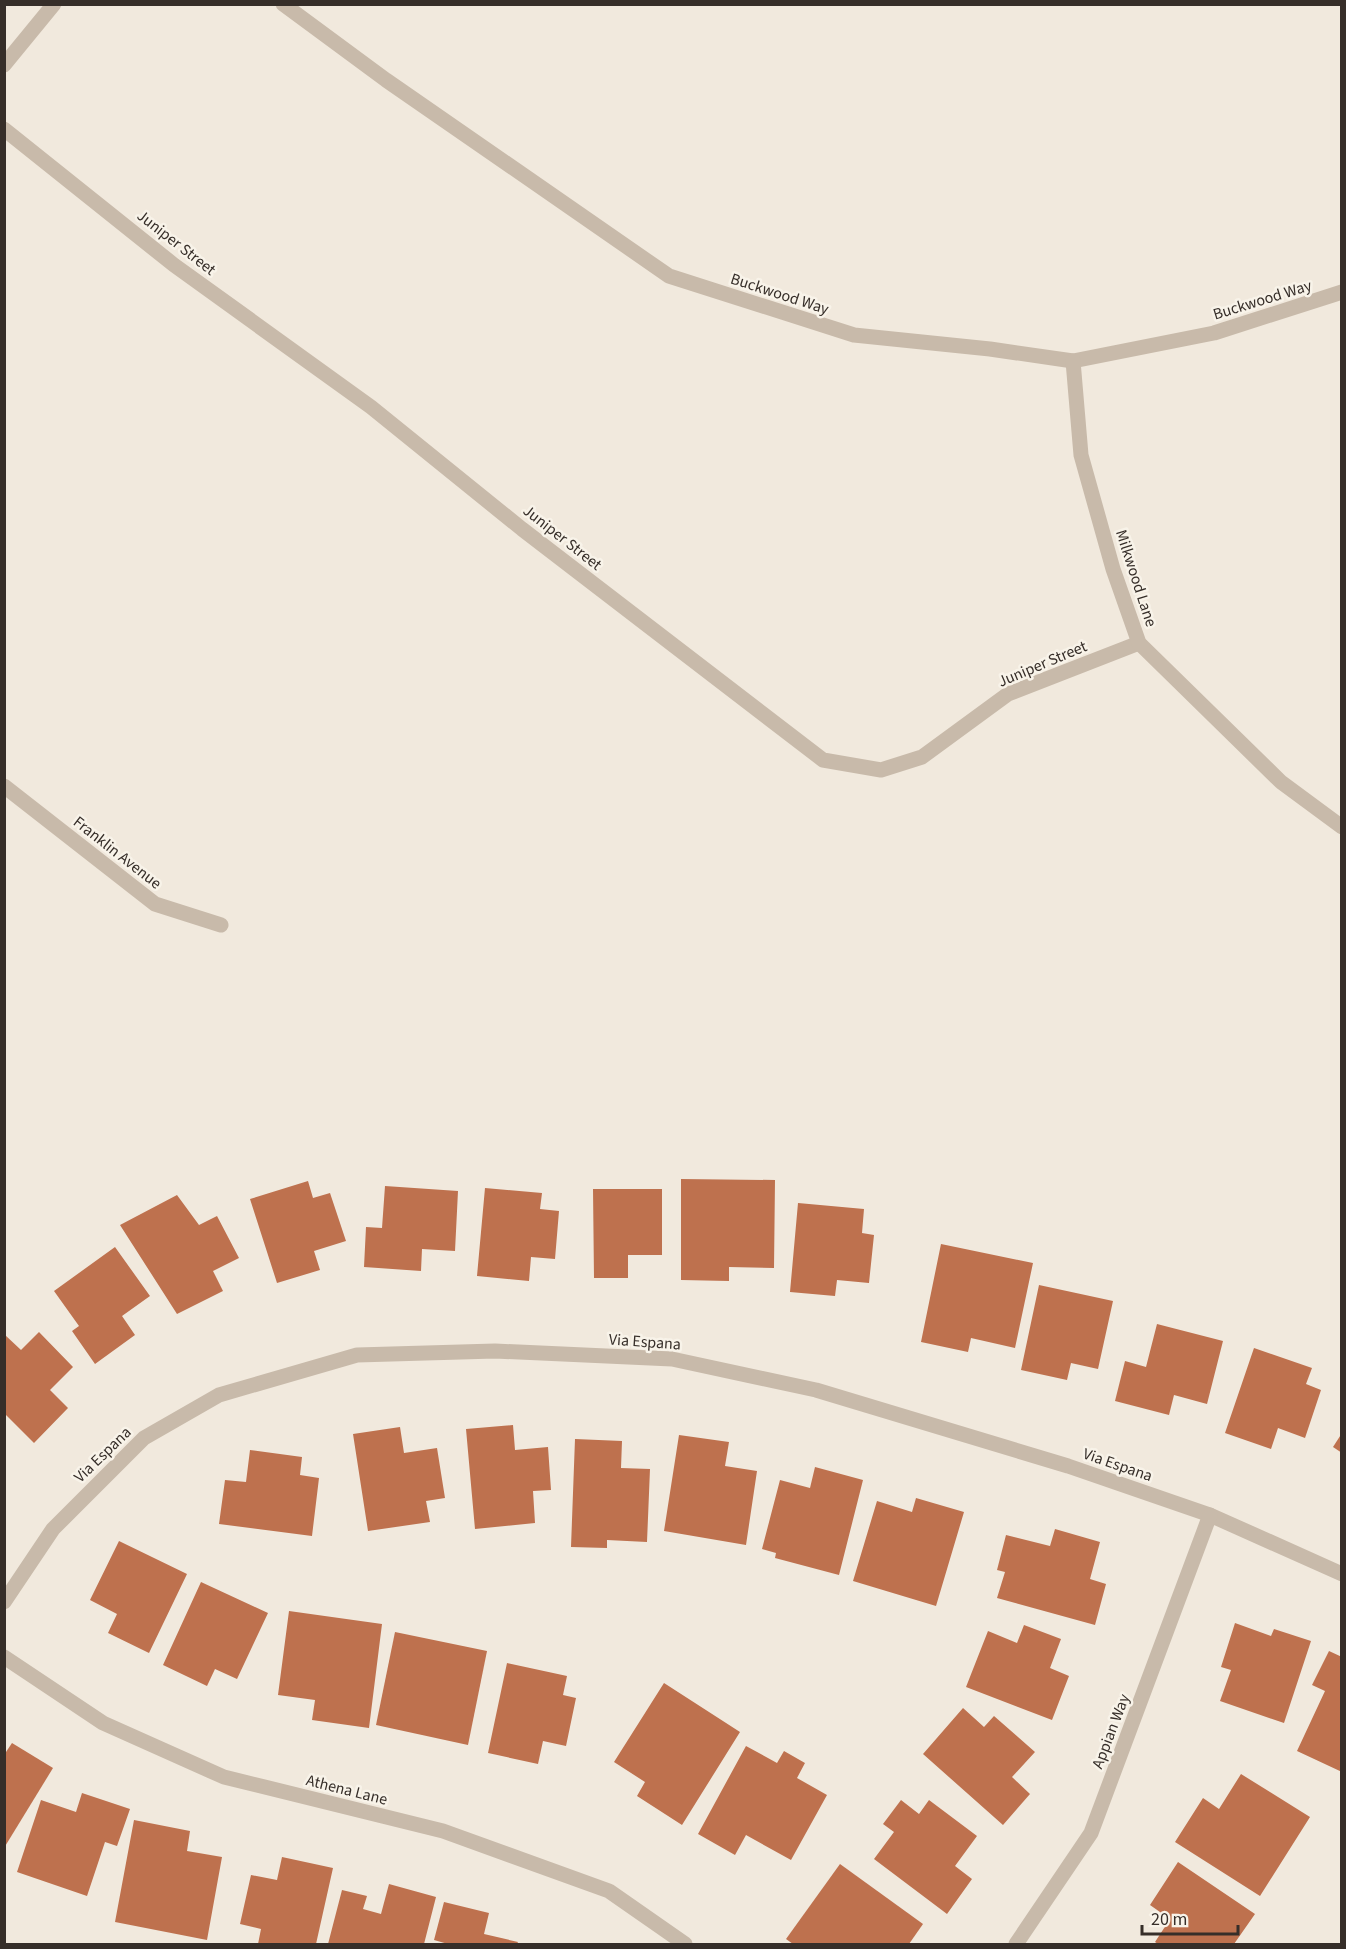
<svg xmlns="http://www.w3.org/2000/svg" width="1346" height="1949" font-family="'Source Sans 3',sans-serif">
	<rect width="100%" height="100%" fill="#f1e9dd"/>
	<!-- building -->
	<g fill="#be714e">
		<path d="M681,1179L775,1180L774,1268L729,1267V1281L681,1280Z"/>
		<path d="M308,1181L313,1198L330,1193L346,1241L314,1251L320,1270L277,1283L250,1199Z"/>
		<path d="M385,1186L458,1191L455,1251L422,1249L421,1271L364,1267L366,1227L382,1228Z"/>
		<path d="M485,1188L542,1193L540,1209L559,1211L555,1259L531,1257L529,1281L477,1276Z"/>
		<path d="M593,1189H662V1255H628V1278H594Z"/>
		<path d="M177,1195L199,1225L217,1216L239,1258L213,1271L223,1291L177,1314L120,1225Z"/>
		<path d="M798,1203L864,1209L862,1233L874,1235L869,1283L837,1280L835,1296L790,1292Z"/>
		<path d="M941,1244L1033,1263L1015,1348L971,1338L968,1352L921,1342Z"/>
		<path d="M115,1247L150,1296L122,1316L135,1335L95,1364L72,1331L79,1326L54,1291Z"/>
		<path d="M1039,1285L1113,1301L1098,1369L1071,1363L1067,1380L1021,1370Z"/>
		<path d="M1157,1324L1223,1341L1207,1404L1174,1395L1169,1415L1115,1401L1125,1361L1146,1367Z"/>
		<path d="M39,1332L73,1367L50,1390L68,1408L34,1443L4,1413V1334L21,1350Z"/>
		<path d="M1254,1348L1312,1368L1306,1384L1321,1390L1305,1438L1278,1428L1271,1449L1225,1433Z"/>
		<path d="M513,1425L515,1450L548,1447L551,1490L533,1491L535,1523L475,1529L466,1429Z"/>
		<path d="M400,1427L404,1453L437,1448L445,1498L426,1501L430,1522L368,1531L353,1434Z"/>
		<path d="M1342,1433V1453L1333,1447Z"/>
		<path d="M679,1435L729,1442L725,1466L757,1471L746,1545L664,1531Z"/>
		<path d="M575,1439L622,1441L621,1468L650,1469L647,1542L607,1540V1548L571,1547Z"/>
		<path d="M250,1450L302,1457L300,1475L319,1478L312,1536L219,1524L225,1480L246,1482Z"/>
		<path d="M815,1467L863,1480L839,1575L775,1558L776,1553L762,1549L780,1480L810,1488Z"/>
		<path d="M916,1498L964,1512L936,1606L853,1581L877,1501L912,1512Z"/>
		<path d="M1055,1529L1100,1542L1090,1579L1106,1584L1095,1625L997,1598L1005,1572L997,1570L1006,1535L1050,1546Z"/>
		<path d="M119,1541L187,1574L149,1653L108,1633L117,1614L90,1600Z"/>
		<path d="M201,1582L268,1613L237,1679L215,1669L207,1686L163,1665Z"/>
		<path d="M289,1611L382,1624L369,1728L312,1720L315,1700L278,1695Z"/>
		<path d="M1235,1623L1271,1636L1274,1629L1311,1641L1284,1723L1220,1701L1231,1670L1221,1667Z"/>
		<path d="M1024,1625L1061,1639L1050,1668L1069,1676L1052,1720L966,1687L988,1631L1017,1643Z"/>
		<path d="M395,1632L487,1651L468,1745L376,1725Z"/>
		<path d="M1329,1651L1342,1657V1772L1297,1751L1325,1691L1312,1685Z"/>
		<path d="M507,1663L567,1676L563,1695L576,1698L566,1746L543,1741L538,1764L488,1753Z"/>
		<path d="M664,1683L740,1732L682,1825L637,1796L645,1782L614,1762Z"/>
		<path d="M963,1708L984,1727L994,1716L1035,1752L1012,1777L1030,1794L1003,1825L923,1754Z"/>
		<path d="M12,1743L53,1768L4,1848V1755Z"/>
		<path d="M746,1746L777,1763L784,1751L805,1763L797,1778L827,1795L791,1860L746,1835L735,1855L698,1834Z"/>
		<path d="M1241,1774L1310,1817L1260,1896L1175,1842L1203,1798L1219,1809Z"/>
		<path d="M82,1793L130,1809L117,1846L105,1842L87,1896L17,1872L41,1800L76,1812Z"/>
		<path d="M901,1800L919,1814L929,1800L977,1836L955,1866L972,1879L947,1914L874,1859L894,1832L883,1824Z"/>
		<path d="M134,1820L190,1831L187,1851L222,1857L207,1940L115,1922Z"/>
		<path d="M282,1857L333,1868L316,1944H258L261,1929L240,1924L251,1875L277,1880Z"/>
		<path d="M1178,1862L1255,1914L1234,1944H1158L1155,1942L1170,1919L1150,1905Z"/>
		<path d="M840,1864L923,1924L909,1944H793L786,1939Z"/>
		<path d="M389,1884L436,1897L424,1944H328L342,1890L367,1896L363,1909L381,1914Z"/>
		<path d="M444,1902L489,1913L484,1934L518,1942L517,1944H448L434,1940Z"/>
	</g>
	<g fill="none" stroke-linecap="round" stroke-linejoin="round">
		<!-- minor -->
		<g stroke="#c8baaa" stroke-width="15">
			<path d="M283,4L386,80L669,276L854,335L990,349L1073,361L1214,333L1342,292"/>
			<path d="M4,65L54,4"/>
			<path d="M4,129L174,265L371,407L522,529L823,760L881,770L922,757L1008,694L1139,643"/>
			<path d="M1073,361L1081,455L1113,569L1139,643L1281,782L1342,827"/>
			<path d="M4,786L155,904L221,925"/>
			<path d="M4,1602L53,1529L144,1438L219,1395L357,1355L495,1351L672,1359L816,1390L1068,1466L1210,1515L1342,1574"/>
			<path d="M4,1657L103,1723L224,1777L443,1831L609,1891L685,1944"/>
			<path d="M1016,1944L1091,1833L1210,1515"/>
		</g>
	</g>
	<g text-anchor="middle" stroke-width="5" stroke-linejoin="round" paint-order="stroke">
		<!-- street labels -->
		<g font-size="16" fill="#362e29" stroke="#f8f3e9">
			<text transform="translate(177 242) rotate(38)" y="6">Juniper Street</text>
			<text transform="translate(780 293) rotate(18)" y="6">Buckwood Way</text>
			<text transform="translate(1262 299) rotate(-17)" y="6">Buckwood Way</text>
			<text transform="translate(563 537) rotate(38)" y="6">Juniper Street</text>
			<text transform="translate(1137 578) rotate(72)" y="6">Milkwood Lane</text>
			<text transform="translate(1042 663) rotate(-23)" y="6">Juniper Street</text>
			<text transform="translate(118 852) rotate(38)" y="6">Franklin Avenue</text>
			<text transform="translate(645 1341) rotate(4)" y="6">Via Espana</text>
			<text transform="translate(102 1454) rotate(-44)" y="6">Via Espana</text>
			<text transform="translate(1118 1464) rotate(19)" y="6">Via Espana</text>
			<text transform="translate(1110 1731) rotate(-69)" y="6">Appian Way</text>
			<text transform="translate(347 1789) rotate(14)" y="6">Athena Lane</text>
		</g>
	</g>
	<!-- border -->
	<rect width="1346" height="1949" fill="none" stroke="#362e29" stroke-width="12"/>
	<!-- scale -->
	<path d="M1142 1925v9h96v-9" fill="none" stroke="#362e29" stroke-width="3"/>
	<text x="1151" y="1925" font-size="18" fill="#362e29" stroke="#f8f3e9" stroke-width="4.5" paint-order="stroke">20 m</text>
</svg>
